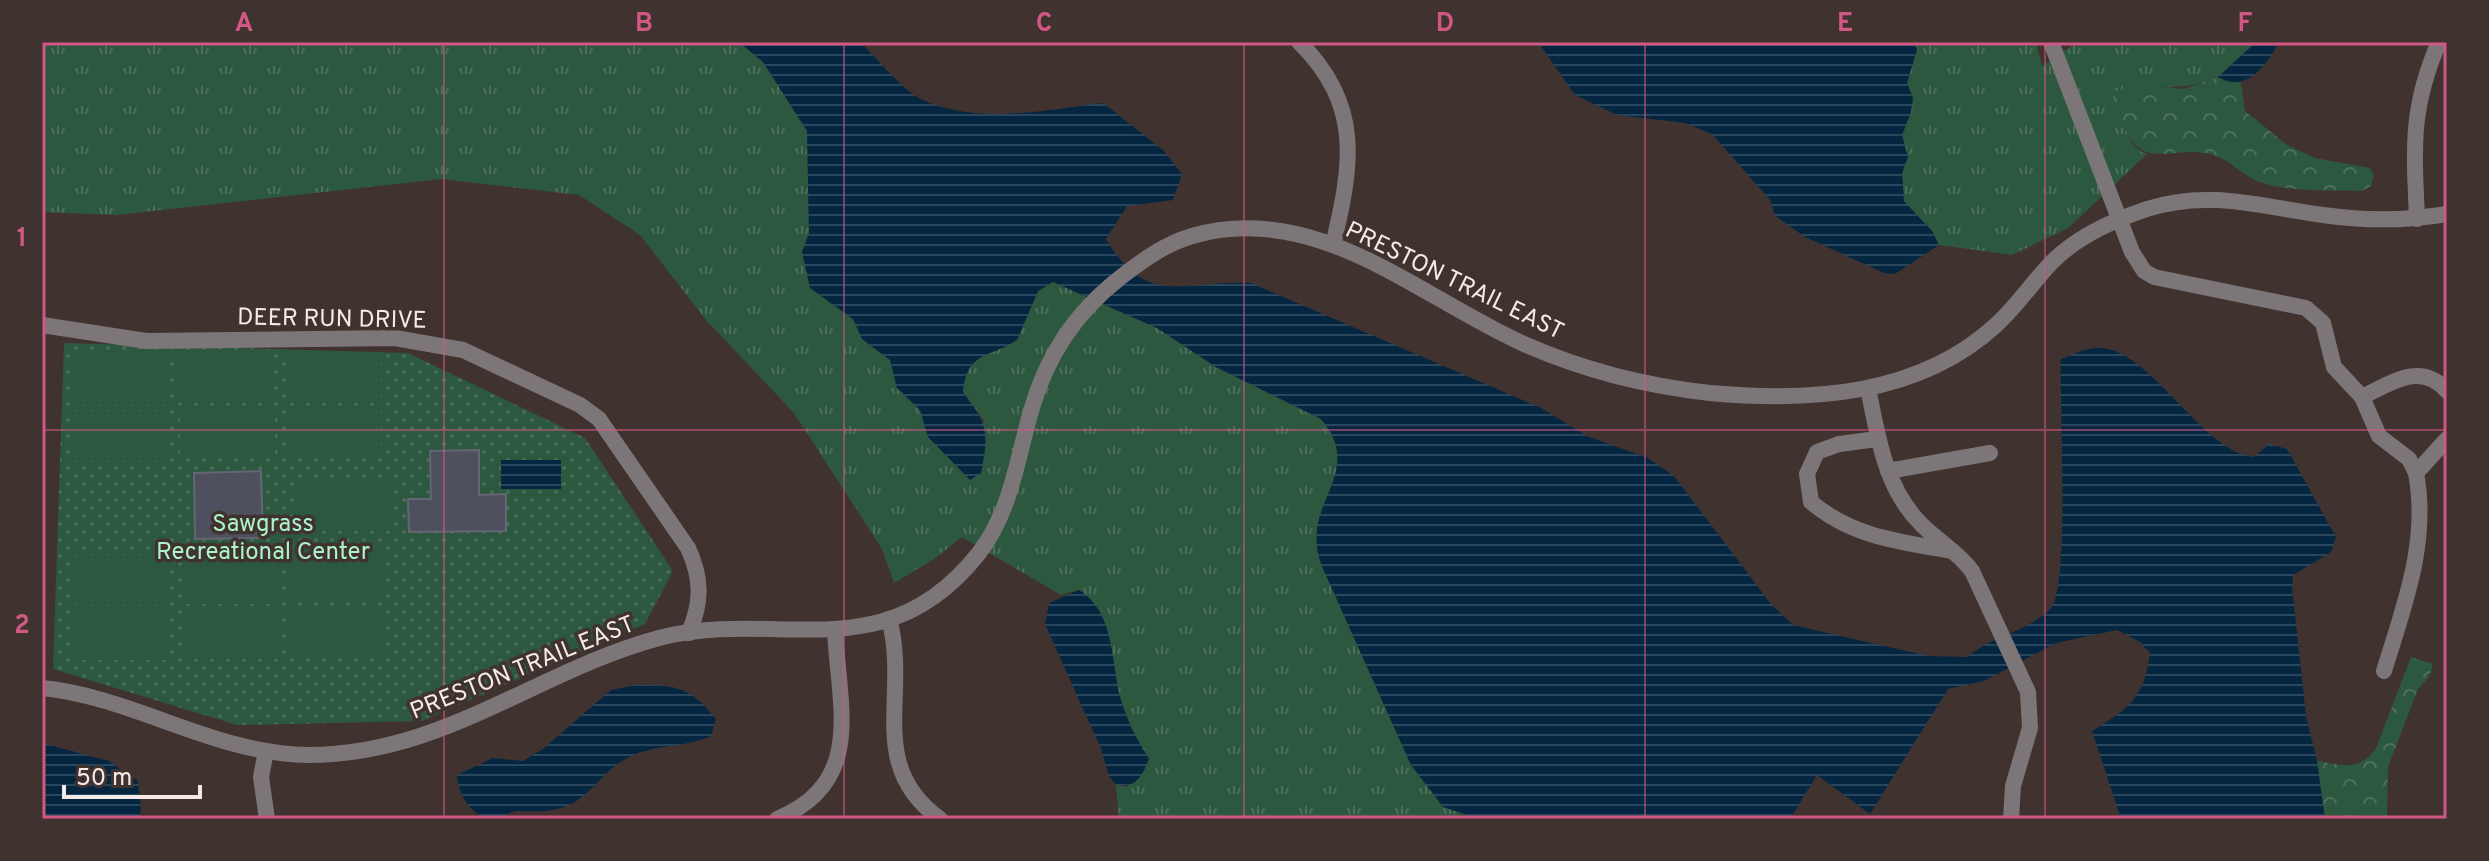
<svg xmlns="http://www.w3.org/2000/svg" width="2489" height="861" font-family="Overpass,sans-serif">
	<defs>
		<pattern id="grass-tufts" width="24" height="20" patternUnits="userSpaceOnUse" patternTransform="scale(2)"><rect width="24" height="20" fill="#2d5840"/><path d="M3 7l-1-3M5 7V3M7 7l1-3M15 17l-1-3M17 17v-4M19 17l1-3" fill="none" stroke="#4c705c"/></pattern>
		<pattern id="forest-crowns" width="20" height="18" patternUnits="userSpaceOnUse" patternTransform="scale(2)"><rect width="20" height="18" fill="#2d5840"/><path d="M2 6a3 3 0 1 1 6 0M12 15a3 3 0 1 1 6 0" fill="none" stroke="#4c705c"/></pattern>
		<pattern id="park-dots" width="8" height="8" patternUnits="userSpaceOnUse" patternTransform="scale(2)"><rect width="8" height="8" fill="#2d5840"/><path d="M2 2h.1M6 6h.1" fill="none" stroke="#4c705c" stroke-width="1.8" stroke-linecap="round"/></pattern>
		<pattern id="water-rules" width="6" height="5" patternUnits="userSpaceOnUse" patternTransform="scale(2)"><rect width="6" height="5" fill="#052641"/><path d="M0 2.5h6" fill="none" stroke="#2a465c"/></pattern>
	</defs>
	<rect width="100%" height="100%" fill="#40322e"/>
	<!-- grass -->
	<g fill="url(#grass-tufts)">
		<path d="M42,42H739L763,62L807,131L809,233L802,252L810,288L853,319L862,339L890,360L897,388L920,410L928,437L985,422L963,392C967,351 989,358 1017,340L1038,291L1053,282L1157,328L1216,367L1321,419C1358,462 1321,494 1317,541C1316,551 1321,562 1324,571L1411,765L1510,817L1545,819H1119L1116,785L1127,787L1149,759L1135,737L1079,590L1061,595L962,537L934,559L894,583L882,549L794,413L706,320L640,235L579,195L442,179L117,215L42,212Z"/>
		<path d="M1912,42H2036L2042,66L2078,42H2256C2224,88 2184,91 2134,84C2129,110 2116,141 2147,154L2068,228L2012,255L1939,245L1932,231L1904,202L1902,173L1908,157L1902,135L1911,112L1913,98L1907,83L1917,50Z"/>
	</g>
	<!-- forest -->
	<g fill="url(#forest-crowns)">
		<path d="M2218,77L2241,83L2245,111L2287,145L2315,158L2370,168L2374,176L2371,186L2362,191C2332,190 2280,193 2253,179C2235,169 2227,157 2205,153C2173,147 2142,169 2126,130L2111,123L2108,109L2115,92L2133,84L2184,89Z"/>
		<path d="M2411,657L2433,664L2429,677L2418,689L2388,767L2387,819H2325L2317,761C2342,765 2360,772 2376,748Z"/>
	</g>
	<!-- park -->
	<path fill="url(#park-dots)" d="M64,343L408,353L585,438L673,571L645,624L422,721L237,725L53,669Z"/>
	<!-- garden -->
	<g fill="#2d5840">
		<path d="M274,352V403H179V353Z"/>
		<path d="M381,352V403H286V352Z"/>
		<path d="M169,354V405H74V355Z"/>
		<rect x="286" y="406" width="95" height="50"/>
		<path d="M180,407H275V457L180,458Z"/>
		<rect x="74" y="411" width="95" height="50"/>
		<path d="M390,480V531H296V481Z"/>
		<rect x="289" y="548" width="95" height="51"/>
		<rect x="184" y="553" width="95" height="51"/>
		<rect x="75" y="555" width="95" height="50"/>
		<rect x="291" y="606" width="95" height="50"/>
		<path d="M74,609H169V660H75Z"/>
		<rect x="183" y="609" width="95" height="50"/>
	</g>
	<!-- water -->
	<g fill="url(#water-rules)">
		<path d="M739,42H860C876,57 901,88 919,98C974,126 1045,110 1103,103L1163,150L1182,174L1173,200L1127,206L1106,239C1148,310 1184,279 1251,283L1541,408L1587,436L1648,458L1674,476L1771,604L1793,625L1928,656L1967,657C1991,636 2030,631 2051,608C2070,587 2059,399 2061,359C2072,355 2085,348 2097,348C2149,345 2201,452 2254,457L2269,444L2287,449L2336,537L2331,552L2293,575L2292,587L2306,716L2317,761L2325,819H2121L2092,731C2130,708 2144,698 2150,653L2140,642L2117,630L2056,643L1984,681L1948,689L1870,814L1817,775L1790,819H1545L1537,816L1479,819L1443,807L1411,765L1324,571C1321,563 1317,554 1317,546C1311,497 1363,468 1321,419L1216,367L1157,328L1053,282L1038,291L1017,340C989,358 967,351 963,392C988,425 989,433 981,473L970,480L928,437L920,410L897,388L890,360L862,339L853,319L810,288L802,252L809,233L807,131L763,62Z"/>
		<path d="M1538,42H1912L1917,49L1907,83L1913,98L1911,112L1902,135L1908,157L1902,173L1904,201L1932,231L1939,245L1895,274L1884,273L1805,237L1775,216L1770,200L1712,134L1685,123L1617,115L1575,95Z"/>
		<path d="M2256,42H2279C2267,65 2246,94 2218,77Z"/>
		<rect x="501" y="460" width="60" height="29"/>
		<path d="M1079,590C1117,614 1110,664 1122,703C1128,724 1138,741 1149,759C1142,776 1137,788 1116,785L1109,776L1101,749L1045,624L1049,603Z"/>
		<path d="M635,685C676,685 689,686 716,719L711,736C683,749 651,743 624,760C606,770 594,789 578,800C561,812 538,812 519,811C510,810 506,818 497,819C473,821 458,795 457,775L493,758L523,761L543,749L611,690Z"/>
		<path d="M42,743L109,761L138,781L141,809L138,819H42Z"/>
	</g>
	<!-- building -->
	<g fill="#4f505d" stroke="#646673" stroke-width="2">
		<path d="M479,450V495L506,494V531L409,532L408,499H431L430,451Z"/>
		<path d="M261,471L263,538L195,539L194,473Z"/>
	</g>
	<g fill="none" stroke-linecap="round" stroke-linejoin="round">
		<!-- minor -->
		<g stroke="#7d7678" stroke-width="16">
			<path d="M1299,42C1363,105 1352,165 1333,245"/>
			<path d="M2051,42L2132,252L2144,271L2154,277L2306,308L2323,323L2334,367L2362,397L2379,436L2409,459L2416,473"/>
			<path d="M2417,219C2414,148 2410,109 2439,42"/>
			<path d="M42,325L146,341L395,338L463,350L580,405L599,419L688,548C702,578 702,602 689,633"/>
			<path d="M1868,388C1878,437 1885,489 1922,525C1939,542 1958,552 1972,571L2028,692L2030,728L2013,786L2011,819"/>
			<path d="M2362,397C2391,383 2421,361 2447,391"/>
			<path d="M1877,439L1839,444L1817,452L1807,474L1811,502C1852,537 1900,542 1952,551"/>
			<path d="M1888,471L1990,453"/>
			<path d="M889,619C910,694 865,765 940,819"/>
			<path d="M2384,671C2404,606 2429,542 2416,473L2447,439"/>
			<path d="M42,688C134,697 214,754 308,755C443,755 536,671 659,638C777,607 884,674 979,553C1011,511 1017,460 1031,411C1047,355 1075,313 1121,277C1143,260 1165,244 1192,236C1317,200 1419,297 1524,344C1583,370 1646,386 1710,393C1810,402 1919,396 1996,325C2017,306 2032,283 2051,263C2075,238 2114,220 2147,209C2208,189 2262,207 2323,215C2365,221 2406,221 2447,214"/>
			<path d="M266,751L261,777L267,819"/>
			<path d="M777,819C865,782 839,709 835,631"/>
		</g>
	</g>
	<!-- grid -->
	<path fill="none" stroke="#d15785" stroke-width="2" stroke-opacity="0.55" d="M444,42V819M844,42V819M1244,42V819M1645,42V819M2045,42V819M42,430H2447"/>
	<g text-anchor="middle" stroke-width="7" stroke-linejoin="round" paint-order="stroke">
		<!-- street labels -->
		<g font-size="24" fill="#f4ebe8" stroke="#40322e">
			<text transform="translate(1455 280) rotate(26)" y="8">PRESTON TRAIL EAST</text>
			<text transform="translate(332 318) rotate(1)" y="8">DEER RUN DRIVE</text>
			<text transform="translate(522 667) rotate(-22)" y="8">PRESTON TRAIL EAST</text>
		</g>
		<!-- park labels -->
		<g font-size="24" fill="#abf4ca" stroke="#40322e">
			<text x="263" y="531">Sawgrass<tspan x="263" dy="28">Recreational Center</tspan></text>
		</g>
	</g>
	<!-- border -->
	<rect width="2489" height="861" fill="none" stroke="#40322e" stroke-width="88"/>
	<!-- scale -->
	<path d="M64 785v12h136v-12" fill="none" stroke="#f4ebe8" stroke-width="4"/>
	<text x="76" y="785" font-size="24" fill="#f4ebe8" stroke="#40322e" stroke-width="6" paint-order="stroke">50 m</text>
	<rect x="44" y="44" width="2401" height="773" fill="none" stroke="#d15785" stroke-width="3"/>
	<g font-size="26" text-anchor="middle" font-weight="bold" fill="#d15785">
		<text x="244" y="31">A</text>
		<text x="644" y="31">B</text>
		<text x="1044" y="31">C</text>
		<text x="1445" y="31">D</text>
		<text x="1845" y="31">E</text>
		<text x="2245" y="31">F</text>
		<text x="22" y="246">1</text>
		<text x="22" y="633">2</text>
	</g>
</svg>
